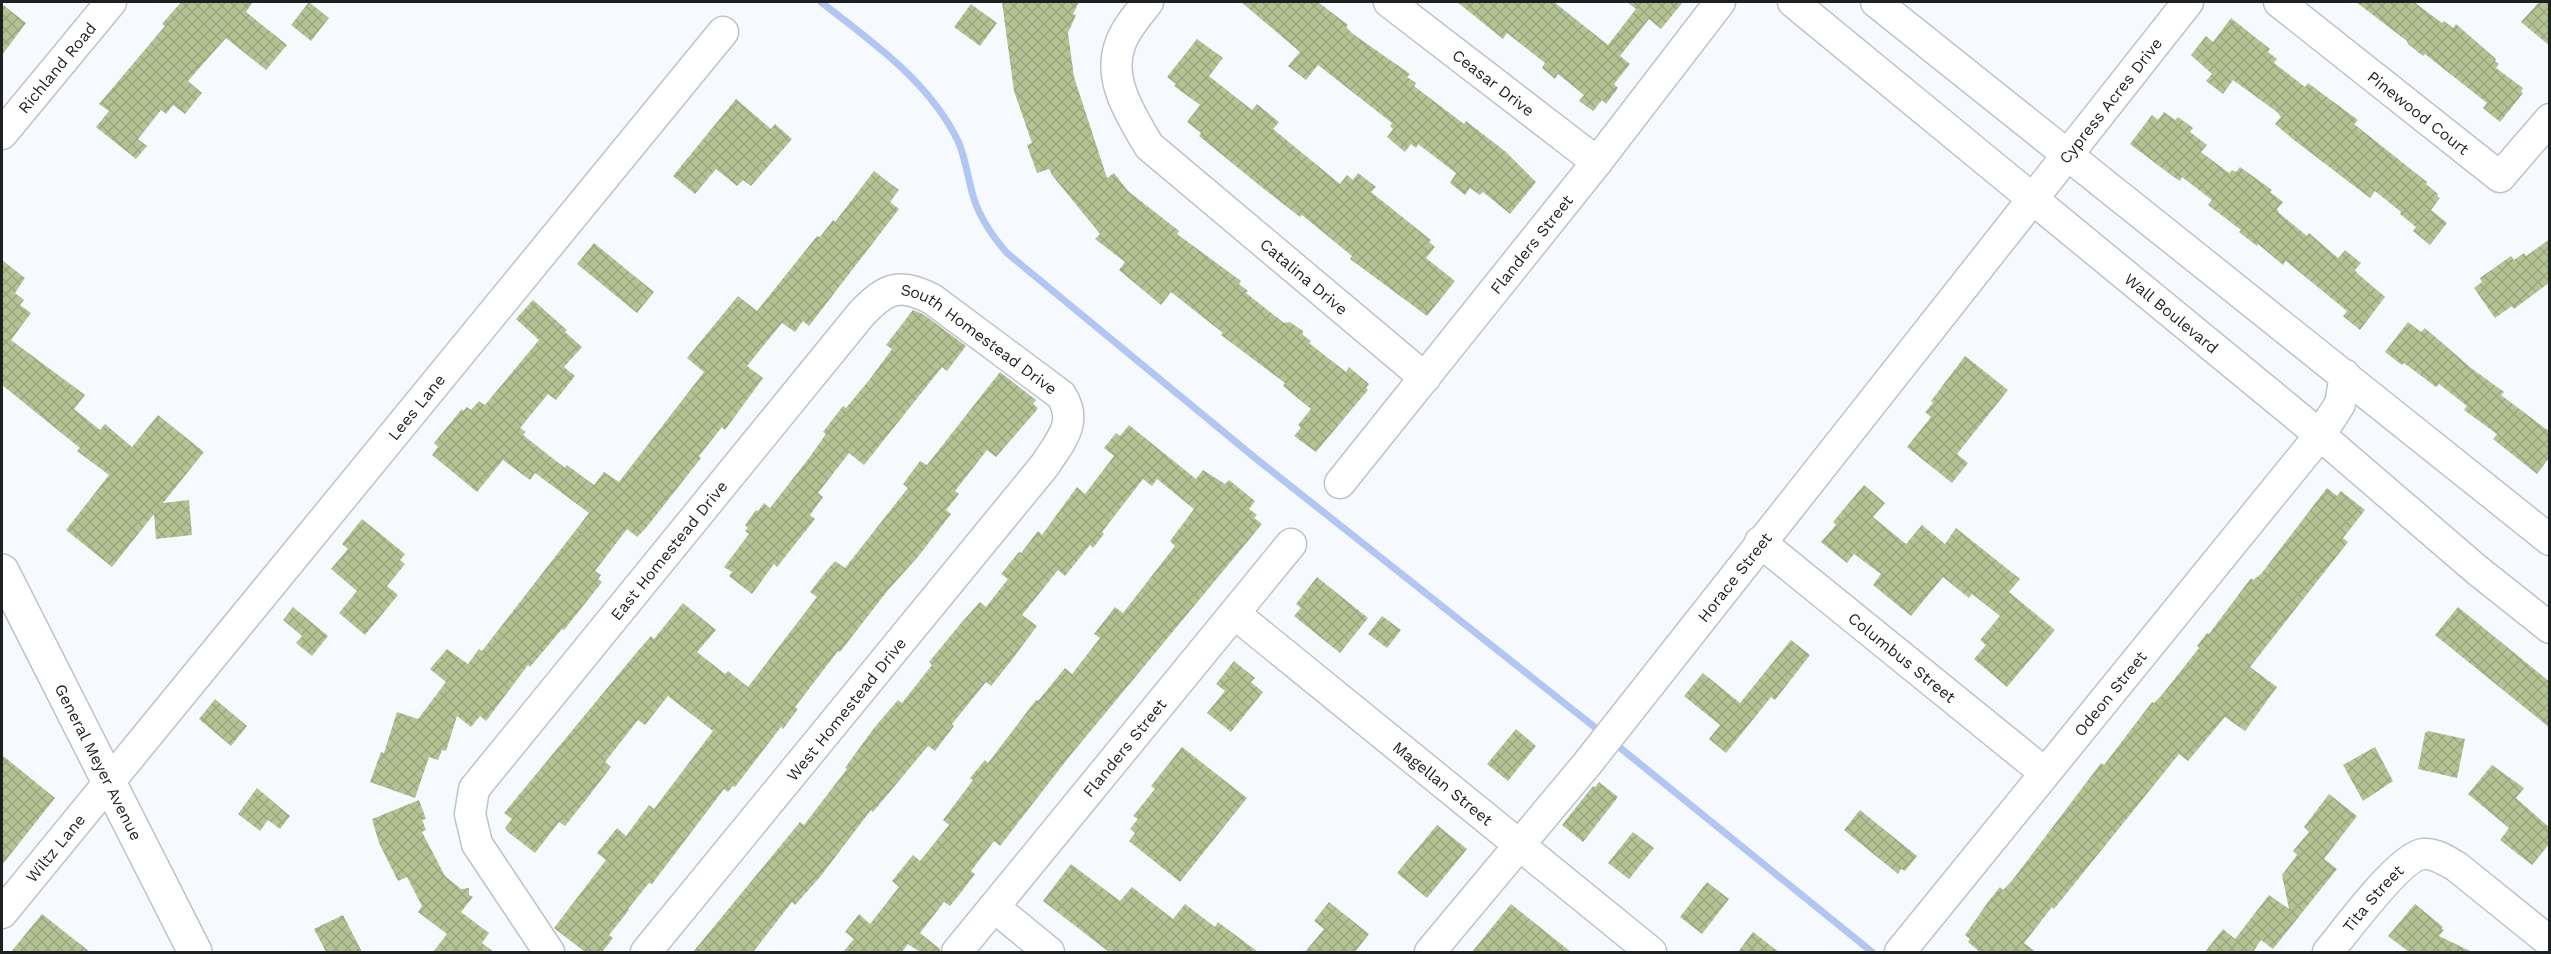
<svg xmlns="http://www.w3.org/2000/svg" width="2551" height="954" font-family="'Work Sans',sans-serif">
	<defs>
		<pattern id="building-cross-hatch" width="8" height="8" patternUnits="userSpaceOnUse" patternTransform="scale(1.5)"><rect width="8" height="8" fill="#b4c393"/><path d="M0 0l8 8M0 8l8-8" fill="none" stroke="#9aa77e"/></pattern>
	</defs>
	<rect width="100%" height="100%" fill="#f6f9fe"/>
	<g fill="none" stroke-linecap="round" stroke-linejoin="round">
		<!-- stream -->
		<g stroke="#b2c6f4" stroke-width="7">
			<path d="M821,2C872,42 929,81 958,141C966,159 968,180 974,199C981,220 993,237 1007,253L1254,457L1602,733"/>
			<path d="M1613,742L1872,952"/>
		</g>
	</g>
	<!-- building -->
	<g fill="url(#building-cross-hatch)">
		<path d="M181,2H253L246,12L287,45L266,70L226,38L188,81L202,93L185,114L173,105L166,114L161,110L138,139L147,146L136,159L96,127L109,111L99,104L165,26L162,24Z"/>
		<path d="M309,2L329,18L311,41L291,25Z"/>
		<path d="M1002,2H1079L1073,14L1076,15L1068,33L1074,77L1107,178L1114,173L1128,191L1179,231L1177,234L1241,281L1239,284L1248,291L1246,293L1284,323L1290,322L1303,331V335L1311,341L1309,343L1346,372L1349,367L1369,384L1366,388L1368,390L1316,452L1294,436L1301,428L1298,425L1311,409L1283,386L1285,383L1221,335L1223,333L1171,292L1161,305L1119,270L1125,262L1095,239L1100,234L1052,175L1049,169L1037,173L1027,145L1032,143L1014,91Z"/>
		<path d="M1241,2H1318L1348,25L1346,27L1353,34L1410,74L1407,77L1416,83L1414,86L1464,124L1466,121L1506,152L1536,182L1510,214L1483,192L1480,195L1470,188L1465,195L1450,183L1456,173L1418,144L1416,148L1411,144L1405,152L1387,137L1393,129L1390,126L1392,123L1318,65L1306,80L1288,66L1300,52Z"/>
		<path d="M1457,2H1554L1608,45L1636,9L1627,2H1683L1661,29L1649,19L1620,56L1630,64L1614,84L1618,88L1606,104L1602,100L1593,111L1579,101L1584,95L1558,74L1555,79L1542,68L1545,63L1507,33L1503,39Z"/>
		<path d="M2356,2H2414L2442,23L2444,21L2453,28L2456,24L2496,59L2495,61L2499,64L2496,68L2523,88L2521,92L2523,93L2500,122L2483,108L2487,103L2425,54L2423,56L2408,44L2407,41Z"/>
		<path d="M2539,2H2550V46L2521,22Z"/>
		<path d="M2,4L26,23L2,55Z"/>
		<path d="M971,4L997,23L980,46L954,27Z"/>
		<path d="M2231,18L2270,49L2268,52L2277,59L2274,63L2305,87L2308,83L2358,120L2354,124L2427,182L2426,184L2438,194L2437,196L2440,198L2431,210L2447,223L2430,245L2413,231L2416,227L2400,214L2401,212L2375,191L2370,198L2294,140L2275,124L2281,117L2277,112L2233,80L2223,94L2206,81L2212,74L2191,55L2206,36L2213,42Z"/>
		<path d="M1197,39L1223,58L1209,76L1252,110L1257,104L1279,122L1273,129L1340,184L1347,175L1353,180L1358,173L1376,187L1371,192L1431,240L1429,242L1435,247L1426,258L1455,281L1427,316L1350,259L1352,256L1302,215L1300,217L1259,185L1199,136L1201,133L1187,122L1200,105L1174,86L1176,84L1167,77Z"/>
		<path d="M736,99L771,129L775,124L792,139L751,186L743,180L737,186L716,169L695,194L673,176Z"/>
		<path d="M2164,112L2175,120L2178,117L2193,128L2190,132L2207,145L2201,152L2229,173L2232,170L2236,172L2240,167L2272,190L2270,192L2283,202L2277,209L2279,213L2307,236L2309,233L2338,258L2345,250L2361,263L2355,270L2357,273L2385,297L2360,330L2343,316L2347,311L2286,261L2283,265L2258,244L2257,246L2239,232L2241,230L2208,205L2212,200L2182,177L2180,181L2171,175L2130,144L2152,115L2158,120Z"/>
		<path d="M874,171L899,190L890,202L899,209L809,326L803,321L795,332L782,323L747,366L763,378L725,430L722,427L699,456L701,458L646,528L637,537L627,529L595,571L601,575L598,579L602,582L564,630L562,629L530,667L528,665L486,721L480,716L471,727L457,716L446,751L442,750L438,760L429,757L415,798L370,782L381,752L384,753L397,712L418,719L446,682L430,669L447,649L468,664L479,649L482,651L589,513L535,473L530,480L503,460L477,492L432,455L438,447L434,443L462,409L463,411L467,407L471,410L479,401L485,405L539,340L516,319L533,300L567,330L565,332L582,347L564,367L575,376L556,400L548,394L520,428L526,432L523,435L565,468L567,465L594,485L604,472L619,482L704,372L687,358L738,296L757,311L817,236L820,237L833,220L835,222Z"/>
		<path d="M2550,239V282L2514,309L2512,306L2495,318L2474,288L2482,282L2480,278L2511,256L2514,260L2524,253L2526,256Z"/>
		<path d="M594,243L654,292L637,313L577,264Z"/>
		<path d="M2,260L25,278L15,293L24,300L20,305L31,313L11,340L85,395L74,409L100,430L105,424L132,447L158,415L204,452L163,503L189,500L192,535L156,539L154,514L112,567L66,530L109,475L77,451L80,448L2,385Z"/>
		<path d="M913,310L923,314L966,346L947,371L942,367L864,465L849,453L818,493L823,497L810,515L815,519L777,567L774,564L752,594L729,576L732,572L724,567L749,534L745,531L748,528L745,525L756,510L758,511L764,503L770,508L809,458L826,434L823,432L843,406L846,408L870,379L892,349L886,345Z"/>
		<path d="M2408,322L2421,332L2425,328L2471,368L2504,392L2501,395L2550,432V457L2537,474L2493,439L2497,434L2464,410L2467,406L2439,384L2436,387L2404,363L2402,365L2385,352Z"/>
		<path d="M1965,356L2008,390L1957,454L1968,463L1952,483L1907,447L1931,417L1925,412L1933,403L1931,401Z"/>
		<path d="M1000,372L1036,400L1033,404L1038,408L1036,411L996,457L987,450L955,491L959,494L946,510L951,514L917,558L888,590L840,652L838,651L795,707L798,709L783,729L781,727L735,787L733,786L728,792L724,789L652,884L649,883L628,909L629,910L609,935L613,938L602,952H585L554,928L606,860L597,853L617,828L626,836L649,805L654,809L713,731L668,696L645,725L638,720L605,762L611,767L585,801L565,826L559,822L535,853L508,832L505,828L512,819L504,813L637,652L651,636L654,639L683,603L716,630L697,652L725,674L728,671L748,687L817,597L810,592L828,569L835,561L845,568L908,488L903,484L920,461L927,465Z"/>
		<path d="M1129,425L1196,479L1203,470L1225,484L1229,480L1255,501L1249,509L1257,515L1254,518L1262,524L1069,757L1000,846L994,841L971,871L975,874L959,895L950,906L944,902L920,933L940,949V952H920L908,944L902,952H843L854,939L845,932L859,914L870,924L899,887L892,881L913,855L920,861L949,825L943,820L973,780L970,778L985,760L988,763L1036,700L1038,701L1065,668L1072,674L1100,638L1094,634L1115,607L1123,613L1175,546L1170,541L1194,509L1157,479L1152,486L1143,479L1102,532L1104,534L1093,548L1090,545L1065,576L1058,570L1022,615L1037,626L1011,661L991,686L986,682L952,724L954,726L935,751L928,746L873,812L871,810L820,877L795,905L792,902L753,952H693L800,822L804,825L847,769L845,768L874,728L898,700L902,703L932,665L929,662L962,622L980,602L986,607L1008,579L1001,574L1019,552L1021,553L1038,531L1042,535L1077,487L1085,494L1114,456L1104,448L1116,433L1120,436Z"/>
		<path d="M1864,485L1885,503L1873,517L1906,544L1922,525L1945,544L1956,528L2020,579L2009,592L2055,630L2007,687L1974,659L1986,645L1980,640L2000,616L1972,594L1969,598L1943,577L1911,616L1873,585L1881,574L1854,554L1847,563L1821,542L1836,525L1833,522Z"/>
		<path d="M2327,488L2337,496L2341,491L2365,510L2343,538L2348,542L2250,667L2277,687L2245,731L2225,717L2188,761L2179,754L2054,909L2052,907L2024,943L2036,952H1980L1968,942L1970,939L1965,935L1988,902L2000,887L2003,890L2011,882L2089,779L2101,763L2104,765L2152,702L2154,703L2161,696L2199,648L2197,646L2207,633L2209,634L2251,578L2253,580L2261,574Z"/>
		<path d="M362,519L405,554L400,560L405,564L387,586L398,595L365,635L339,613L357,591L331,569L348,549L342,544Z"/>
		<path d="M1317,577L1368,618L1340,653L1294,616L1301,608L1296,604Z"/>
		<path d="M293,607L328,636L312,656L296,643L302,636L283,620Z"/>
		<path d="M2458,607L2550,682V728L2435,635Z"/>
		<path d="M1382,616L1401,630L1387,648L1368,634Z"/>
		<path d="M1791,640L1810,655L1775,700L1771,697L1726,753L1709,739L1720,725L1684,696L1703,673L1740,703Z"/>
		<path d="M1234,661L1255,678L1251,682L1263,692L1231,732L1207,713L1225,691L1216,684Z"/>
		<path d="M215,699L247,726L231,746L199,719Z"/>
		<path d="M1516,729L1536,746L1508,781L1487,764Z"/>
		<path d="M2428,731L2465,739L2457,778L2418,769L2425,733Z"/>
		<path d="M1182,747L1247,798L1180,882L1129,841L1135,833L1130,829L1138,819L1133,816L1155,789L1151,786Z"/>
		<path d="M2375,747L2393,781L2363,801L2343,765Z"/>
		<path d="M2,755L55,798L2,865Z"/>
		<path d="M2492,765L2524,788L2516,798L2550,828V843L2532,865L2500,840L2509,828L2468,794Z"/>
		<path d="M1599,782L1618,797L1583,842L1562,825L1593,786L1595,787Z"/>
		<path d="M257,788L290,816L280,829L268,820L260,831L238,814Z"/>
		<path d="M2329,794L2357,816L2324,859L2337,869L2273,949L2261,940L2253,952H2205L2223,929L2235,939L2269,895L2289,909L2282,875L2297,855L2293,851L2309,832L2304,827Z"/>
		<path d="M419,800L426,819L422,820L426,830L422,832L445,876L461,889L469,888V895L473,897L461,912L489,933L482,943L494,952H433L447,934L418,912L422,906L407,877L398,881L379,843L372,819Z"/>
		<path d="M1860,810L1917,856L1905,871L1901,869L1898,874L1844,830Z"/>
		<path d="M1437,825L1467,849L1427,898L1397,873Z"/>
		<path d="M1633,832L1654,848L1629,879L1608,863Z"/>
		<path d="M1071,864L1120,901L1132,887L1173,919L1185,904L1215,927L1218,922L1258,952H1109L1043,901Z"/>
		<path d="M1707,882L1729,899L1702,934L1680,917Z"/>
		<path d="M1329,902L1369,934L1355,952H1305L1324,929L1314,921Z"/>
		<path d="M1511,904L1571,952H1472Z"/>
		<path d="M2415,904L2443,927L2441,929L2444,930L2439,936L2472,952H2409L2388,936Z"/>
		<path d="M42,914L90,952H11Z"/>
		<path d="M343,915L362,952H326L314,929Z"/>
		<path d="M1753,932L1779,952H1738Z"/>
	</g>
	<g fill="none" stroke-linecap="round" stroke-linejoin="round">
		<defs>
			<g id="minor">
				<path id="s1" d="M1148,2C1138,15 1125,29 1120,45C1107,80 1132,117 1149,146L1425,378"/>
				<path id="s2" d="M1389,2L1597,162"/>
				<path id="s3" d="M1793,2L2320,435L2477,570L2550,628"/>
				<path d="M1876,2L2550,540"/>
				<path id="s4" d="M2279,2L2500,177L2550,119"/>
				<path id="s5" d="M2,134L111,2"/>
				<path id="s6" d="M1340,483L1597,162L1720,2"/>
				<path id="s7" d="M1760,542L2045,773"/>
				<path id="s8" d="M1235,614L1651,952"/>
				<path d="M994,907L1049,952"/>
				<path id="s9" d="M2,913L723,32"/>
				<path id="s10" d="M549,952L477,844L470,814L474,789L862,313C887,287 900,283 932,299L1061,395C1079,423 1060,441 1045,465L646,952"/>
				<path id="s11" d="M957,952L1291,544"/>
				<path id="s12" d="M1430,952L1587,764L2188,2"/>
				<path id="s13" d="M1900,952L2320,435L2340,404L2345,375"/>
				<path id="s14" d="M2328,952C2345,932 2399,857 2423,854C2436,853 2447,861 2457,867L2550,942"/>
			</g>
			<g id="major">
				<path id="s15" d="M2,571L195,952"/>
			</g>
		</defs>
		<!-- minor casing -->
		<use href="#minor" stroke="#bfc2c9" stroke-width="33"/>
		<!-- major casing -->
		<use href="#major" stroke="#bfc2c9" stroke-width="36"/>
		<!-- minor -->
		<use href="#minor" stroke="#fff" stroke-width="30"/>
		<!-- major -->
		<use href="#major" stroke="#fff" stroke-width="33"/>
	</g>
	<g text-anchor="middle" stroke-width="4.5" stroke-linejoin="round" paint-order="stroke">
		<!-- street labels -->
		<g font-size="16" fill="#1f2022" stroke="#fff">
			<text dy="6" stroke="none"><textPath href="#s5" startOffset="86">Richland Road</textPath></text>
			<text dy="6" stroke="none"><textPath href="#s2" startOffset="132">Ceasar Drive</textPath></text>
			<text dy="6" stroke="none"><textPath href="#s12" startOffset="1090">Cypress Acres Drive</textPath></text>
			<text dy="6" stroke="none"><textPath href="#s4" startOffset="178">Pinewood Court</textPath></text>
			<text dy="6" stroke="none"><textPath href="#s6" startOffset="306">Flanders Street</textPath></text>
			<text dy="6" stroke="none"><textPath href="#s1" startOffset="363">Catalina Drive</textPath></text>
			<text dy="6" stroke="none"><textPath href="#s3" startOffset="490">Wall Boulevard</textPath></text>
			<text dy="6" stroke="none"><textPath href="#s10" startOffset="940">South Homestead Drive</textPath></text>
			<text dy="6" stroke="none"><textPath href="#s9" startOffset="654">Lees Lane</textPath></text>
			<text dy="6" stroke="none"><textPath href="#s10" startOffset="494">East Homestead Drive</textPath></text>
			<text dy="6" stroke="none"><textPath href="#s12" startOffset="483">Horace Street</textPath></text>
			<text dy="6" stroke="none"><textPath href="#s7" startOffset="183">Columbus Street</textPath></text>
			<text dy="6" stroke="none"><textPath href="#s13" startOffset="333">Odeon Street</textPath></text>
			<text transform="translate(846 709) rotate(-51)" y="6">West Homestead Drive</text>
			<text dy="6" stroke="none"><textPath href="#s11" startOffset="264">Flanders Street</textPath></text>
			<text dy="6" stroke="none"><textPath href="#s15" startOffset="214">General Meyer Avenue</textPath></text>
			<text dy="6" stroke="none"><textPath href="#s8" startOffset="268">Magellan Street</textPath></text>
			<text dy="6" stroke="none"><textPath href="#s9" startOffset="84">Wiltz Lane</textPath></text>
			<text dy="6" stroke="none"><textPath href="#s14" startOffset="70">Tita Street</textPath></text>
		</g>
	</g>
	<!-- border -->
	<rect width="2551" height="954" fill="none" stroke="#1f2022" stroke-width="6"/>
</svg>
